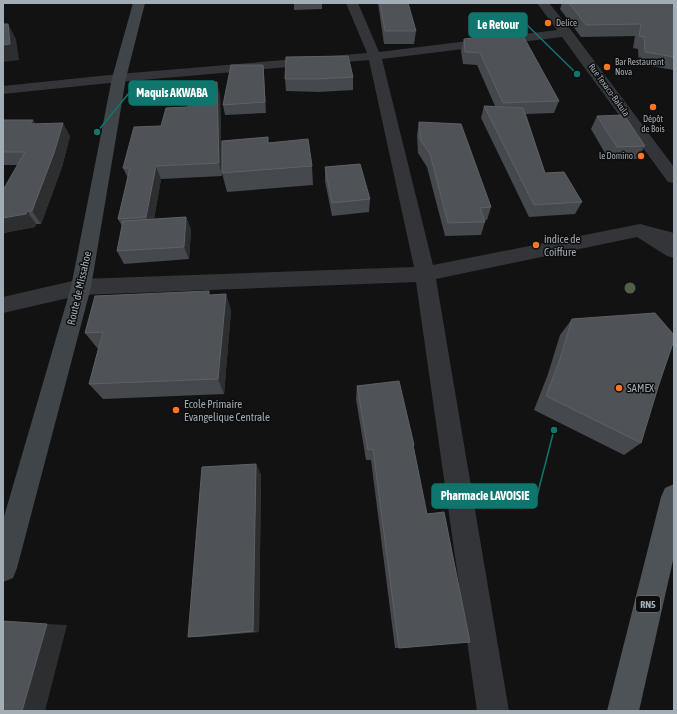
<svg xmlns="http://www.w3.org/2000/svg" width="677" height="714" font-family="'Asap Condensed',sans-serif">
	<rect width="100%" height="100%" fill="#121213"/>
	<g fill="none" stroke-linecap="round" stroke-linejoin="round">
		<!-- minor -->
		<path fill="#333539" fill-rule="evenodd" d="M346,3H358L379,52L557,30L537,3H549L571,30L674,167V183L668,182L562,37L382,59L433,265L640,224L674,233V258L667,256L637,237L436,279L509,711H477L416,282L81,295L3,313V297L81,279L414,267L369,60L119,82L3,94V86L119,74L367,53Z"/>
		<!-- secondary -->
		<path fill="#404549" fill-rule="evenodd" d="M133,3H145L126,78L91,287L17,568L13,578L3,582V520L71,287L112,78Z"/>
		<!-- primary -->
		<path fill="#4e5358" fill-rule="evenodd" d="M674,484V556L639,711H607L661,497L665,488Z"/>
	</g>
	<!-- trees -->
	<circle fill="#4f614b" cx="630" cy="288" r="5.5"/>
	<!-- wall -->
	<g fill="#45484c">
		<path d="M294,3H322V9L294,10Z"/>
		<path d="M378,3H408L416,31L414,44H384Z"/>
		<path d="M562,3H674V70L639,64L638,49L633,48L635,36L581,37L560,9Z"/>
		<path d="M464,39L559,101L554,113L526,114L545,173L582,202L575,214L529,217L481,118L484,106H495L477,65L463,64L461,51Z"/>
		<path d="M263,65L264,75L266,113L225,115L223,105Z"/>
		<path d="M353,77V90L319,92L286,91L285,79Z"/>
		<path d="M220,95L222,176L161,179L154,219L186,217L191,230L189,259L124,264L117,251L122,226L118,219L128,178L123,168L161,126Z"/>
		<path d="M597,116L645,146L637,159L609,160L591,129Z"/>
		<path d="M3,120H33L35,124L70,136L62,167L41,224H36L35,227L3,233L17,165H3Z"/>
		<path d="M419,122L491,207L487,220H484L485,222L481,235L445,236L427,167L418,153L417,135Z"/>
		<path d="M268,143L312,166L313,185L227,192L222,173Z"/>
		<path d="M325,167L370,199L369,212L332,216L325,181Z"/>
		<path d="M226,294L231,311L224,394L103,399L89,384L98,349L85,333L211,295Z"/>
		<path d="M572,319L641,443L624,455L534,410L548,374L560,335Z"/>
		<path d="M357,386L414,445L413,447L399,648H395L371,460H366L356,399Z"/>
		<path d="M256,464L261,475L259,632L199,637H188Z"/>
	</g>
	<!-- shaded-wall -->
	<g fill="#2c2e30">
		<path d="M8,24L16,39L19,60L3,62V45Z"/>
		<path d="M263,65L264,75L266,113L265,102Z"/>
		<path d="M217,82L220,95L222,176L219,163Z"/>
		<path d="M33,120L40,133L30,124Z"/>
		<path d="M63,123L70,136L62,167L41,224L32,211Z"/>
		<path d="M156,166L161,179L152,230L146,217Z"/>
		<path d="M27,211L36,224L35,227L3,233V218Z"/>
		<path d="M186,217L191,230L189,259L184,247Z"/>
		<path d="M226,294L231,311L224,394L218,379Z"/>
		<path d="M256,464L261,475L259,632L253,631Z"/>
		<path d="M47,624L67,625L45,711H22Z"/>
	</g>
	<!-- building -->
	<g fill="#4f5357" stroke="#5c6166">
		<path d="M380,3H408L416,31H385Z"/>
		<path d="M569,3H674V57L645,52L644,37L639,36L641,24L586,25Z"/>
		<path d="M3,24H8L10,44L3,45Z"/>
		<path d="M521,32L559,101L503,103L480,53L465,52L464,39Z"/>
		<path d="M348,56L353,77L319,79H285L286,57Z"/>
		<path d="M231,65H263L265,102L223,105Z"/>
		<path d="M217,82L219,163L156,166L146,217L118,219L130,168H123L134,127L161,126L166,108L188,107L193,83Z"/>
		<path d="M484,106L523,108L545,173L564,172L582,202L534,205Z"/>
		<path d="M624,115L645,146L617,147L597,116Z"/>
		<path d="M3,120H33L30,124L63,123L54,153L32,211H27L26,214L3,218V190L25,152H3Z"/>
		<path d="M419,122L461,124L491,207L480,208L485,222L448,223L430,154L420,139Z"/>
		<path d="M268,137V143L308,139L312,166L222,173V141Z"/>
		<path d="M360,164L370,199L332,203L325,167Z"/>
		<path d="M186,217L184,247L117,251L123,221Z"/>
		<path d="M209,291V295L226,294L218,379L89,384L103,332L85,333L95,296Z"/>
		<path d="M655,313L674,335V340L659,384L641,443L546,396L560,359L572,319Z"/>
		<path d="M399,381L414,445H413L427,514L444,512L470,642L399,648L373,449L368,450L357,386Z"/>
		<path d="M256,464L253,631L188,637L202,467Z"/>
		<path d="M3,621L47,624L22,711H3Z"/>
	</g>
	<!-- markers -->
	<g fill="#fc7621" stroke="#0d0d0e" stroke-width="1.5">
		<circle cx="548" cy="23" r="4"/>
		<circle cx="607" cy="67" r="4"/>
		<circle cx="653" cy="107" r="4"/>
		<circle cx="641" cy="156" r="4"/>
		<circle cx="536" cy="245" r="4"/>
		<circle cx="619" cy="388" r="4"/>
		<circle cx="176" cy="410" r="4"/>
	</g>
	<g text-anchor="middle" stroke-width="3" stroke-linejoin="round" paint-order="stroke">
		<!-- far-poi labels -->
		<g font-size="9" fill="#a2adb5" stroke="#0d0d0e" text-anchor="start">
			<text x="556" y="26">Delice</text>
			<text x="615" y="65">Bar Restaurant<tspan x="615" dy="10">Nova</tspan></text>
			<text x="653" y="122" text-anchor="middle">Dépôt<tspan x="653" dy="10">de Bois</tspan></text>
			<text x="633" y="159" text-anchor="end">le Domino</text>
		</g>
		<!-- far-street labels -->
		<g font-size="9" fill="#a2adb5" stroke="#0d0d0e">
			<text transform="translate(609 90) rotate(54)" y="3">Rue Texaco-Bakula</text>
		</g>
		<!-- shield labels -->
		<rect fill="#0d0d0e" stroke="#757d83" stroke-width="1" x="636" y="596" width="24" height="16" rx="3"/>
		<g font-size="10" font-weight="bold" fill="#a2adb5">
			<text x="648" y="608">RN5</text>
		</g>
		<!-- poi labels -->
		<g font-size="11" fill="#a2adb5" stroke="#0d0d0e" text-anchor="start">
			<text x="544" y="243">indice de<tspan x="544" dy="13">Coiffure</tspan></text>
			<text x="627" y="392">SAMEX</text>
			<text x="184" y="408">Ecole Primaire<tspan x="184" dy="13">Evangelique Centrale</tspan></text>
		</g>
		<!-- street labels -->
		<g font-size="11" fill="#a2adb5" stroke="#0d0d0e">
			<text transform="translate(79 288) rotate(-77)" y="4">Route de Missahoe</text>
		</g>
	</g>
	<!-- callouts -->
	<path fill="none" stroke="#0f766e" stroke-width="1.5" d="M577 74L527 25M97 132L129 93M554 430L537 496"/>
	<g fill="#0f766e" stroke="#0d0d0e" stroke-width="1.5">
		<circle cx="577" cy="74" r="4"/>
		<circle cx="97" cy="132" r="4"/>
		<circle cx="554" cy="430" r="4"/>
	</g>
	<g fill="#0f766e" stroke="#0f766e" stroke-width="1.5">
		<rect x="469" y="13" width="58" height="24" rx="4"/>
		<rect x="129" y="81" width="87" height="24" rx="4"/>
		<rect x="432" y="484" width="105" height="24" rx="4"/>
	</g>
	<g font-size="12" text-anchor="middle" font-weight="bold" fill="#fff">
		<text x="498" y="29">Le Retour</text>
		<text x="172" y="97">Maquis AKWABA</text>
		<text x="485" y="500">Pharmacie LAVOISIE</text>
	</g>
	<!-- border -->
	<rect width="677" height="714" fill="none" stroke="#a2adb5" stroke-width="8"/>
</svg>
